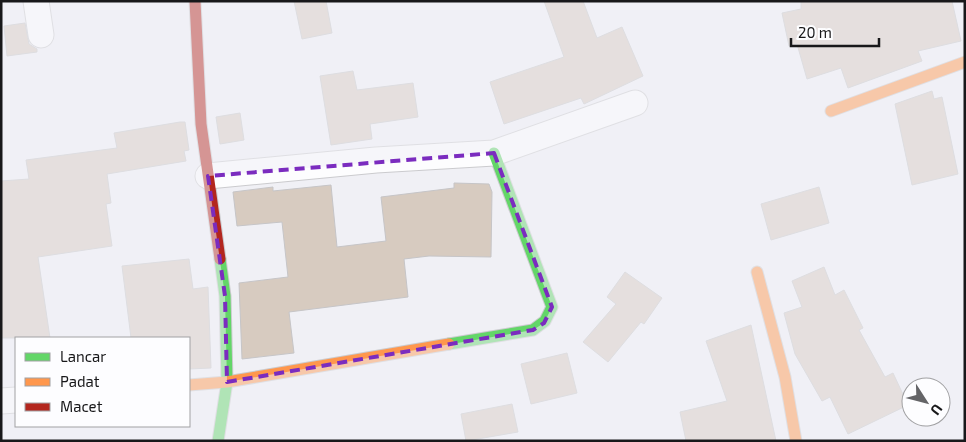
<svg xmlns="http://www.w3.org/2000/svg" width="966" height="442" font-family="'Exo 2',sans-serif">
	<rect width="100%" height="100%" fill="#f0f0f5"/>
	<!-- building -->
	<g fill="#d7cbc0" stroke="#c6c5c7">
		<path d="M294,1H326L332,33L302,39Z"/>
		<path d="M544,1H583L597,38L622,27L643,76L584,104L581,98L504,124L490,82L564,57Z"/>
		<path d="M801,1H952L961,41L918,51L922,61L848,88L841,68L807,79L797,44L789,46L782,13L801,9Z"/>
		<path d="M25,23L29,44L37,49V52L7,56L4,26Z"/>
		<path d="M353,71L357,90L413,83L418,117L370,124L372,139L331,145L320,76Z"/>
		<path d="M932,91L934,99L942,97L958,174L912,185L895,104Z"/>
		<path d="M240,113L244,140L220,144L216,117Z"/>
		<path d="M180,122H185L189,150L184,151L186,161L107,174L111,203L106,204L112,246L38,257L50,338H1V181L29,179L26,160L117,148L114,133Z"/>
		<path d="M454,183L489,184L492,192L491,257L429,256L404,259L408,297L289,312L294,353L242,359L239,283L288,277L282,222L237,226L233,192L273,187V191L331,185L337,247L386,241L381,197L454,188Z"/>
		<path d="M819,187L829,223L771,240L761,204Z"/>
		<path d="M189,259L193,289L208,287L211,368L189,369V338H131L122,266Z"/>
		<path d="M824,267L835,295L844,290L863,328L859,330L885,377L893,373L908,405L848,434L830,397L822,401L795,354L784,313L802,307L792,281Z"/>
		<path d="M625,272L662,298L644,324L641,322L608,362L583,342L616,304L607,297Z"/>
		<path d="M751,325L776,441H686L680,412L727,401L706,341Z"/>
		<path d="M567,353L577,393L531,404L521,364Z"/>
		<path d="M512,404L518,432L466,441L461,414Z"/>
	</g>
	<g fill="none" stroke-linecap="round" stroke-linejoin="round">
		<defs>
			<g id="street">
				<path d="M36,1L41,35"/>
				<path d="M208,176L376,160L494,153L635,103"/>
				<path d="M1,401L16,400"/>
			</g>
			<g id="fast">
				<path d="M449,344L533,330L545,321L552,307L494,153"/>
				<path d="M218,441L227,382L225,296L220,259"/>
			</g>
			<g id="slow">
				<path d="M831,111L965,62"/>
				<path d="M757,272L785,377L796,441"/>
				<path d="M189,385L227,382L449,344"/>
			</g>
			<path id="jam" d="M195,1L201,124L220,259"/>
		</defs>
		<!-- street casing -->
		<use href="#street" stroke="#cbcbce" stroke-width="27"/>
		<!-- fast casing -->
		<use href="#fast" stroke="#cbcbce" stroke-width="13"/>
		<!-- slow casing -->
		<use href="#slow" stroke="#cbcbce" stroke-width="13"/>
		<!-- jam casing -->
		<use href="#jam" stroke="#cbcbce" stroke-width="13"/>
		<!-- street -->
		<use href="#street" stroke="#fdfdfe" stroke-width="25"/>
		<!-- fast -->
		<use href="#fast" stroke="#63d668" stroke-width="11"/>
		<!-- slow -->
		<use href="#slow" stroke="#ff974d" stroke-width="11"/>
		<!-- jam -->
		<use href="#jam" stroke="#b3261e" stroke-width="11"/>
	</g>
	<!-- marked area -->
	<path d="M0 0H966V442H0ZM494,153L552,307L544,323L533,330L227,382L225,296L208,176Z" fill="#f0f0f5" fill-opacity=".55" fill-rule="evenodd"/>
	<path fill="none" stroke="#7b2cbf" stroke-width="4" stroke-dasharray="10 6" stroke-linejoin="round" d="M494,153L552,307L544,323L533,330L227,382L225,296L208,176Z"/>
	<!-- border -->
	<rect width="966" height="442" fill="none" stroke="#18181a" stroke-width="5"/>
	<!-- legend -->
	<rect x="15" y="337" width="175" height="90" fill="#fdfdff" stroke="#a1a1a3"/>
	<rect x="25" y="353" width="25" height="8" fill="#63d668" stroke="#a1a1a3"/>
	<text x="60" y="362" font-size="15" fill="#18181a">Lancar</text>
	<rect x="25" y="378" width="25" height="8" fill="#ff974d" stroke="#a1a1a3"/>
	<text x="60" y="387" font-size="15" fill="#18181a">Padat</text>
	<rect x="25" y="403" width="25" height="8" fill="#b3261e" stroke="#a1a1a3"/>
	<text x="60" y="412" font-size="15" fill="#18181a">Macet</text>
	<!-- north arrow -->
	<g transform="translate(926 402) rotate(126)"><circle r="24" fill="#fdfdff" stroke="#a1a1a3"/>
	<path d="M0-4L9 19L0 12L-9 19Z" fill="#646467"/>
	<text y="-8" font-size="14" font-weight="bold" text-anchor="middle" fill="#18181a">U</text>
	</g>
	<!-- scale -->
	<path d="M791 38v8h88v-8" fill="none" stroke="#18181a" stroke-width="2.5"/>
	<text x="798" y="38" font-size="15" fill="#18181a" stroke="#fdfdff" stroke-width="4" paint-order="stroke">20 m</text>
</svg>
